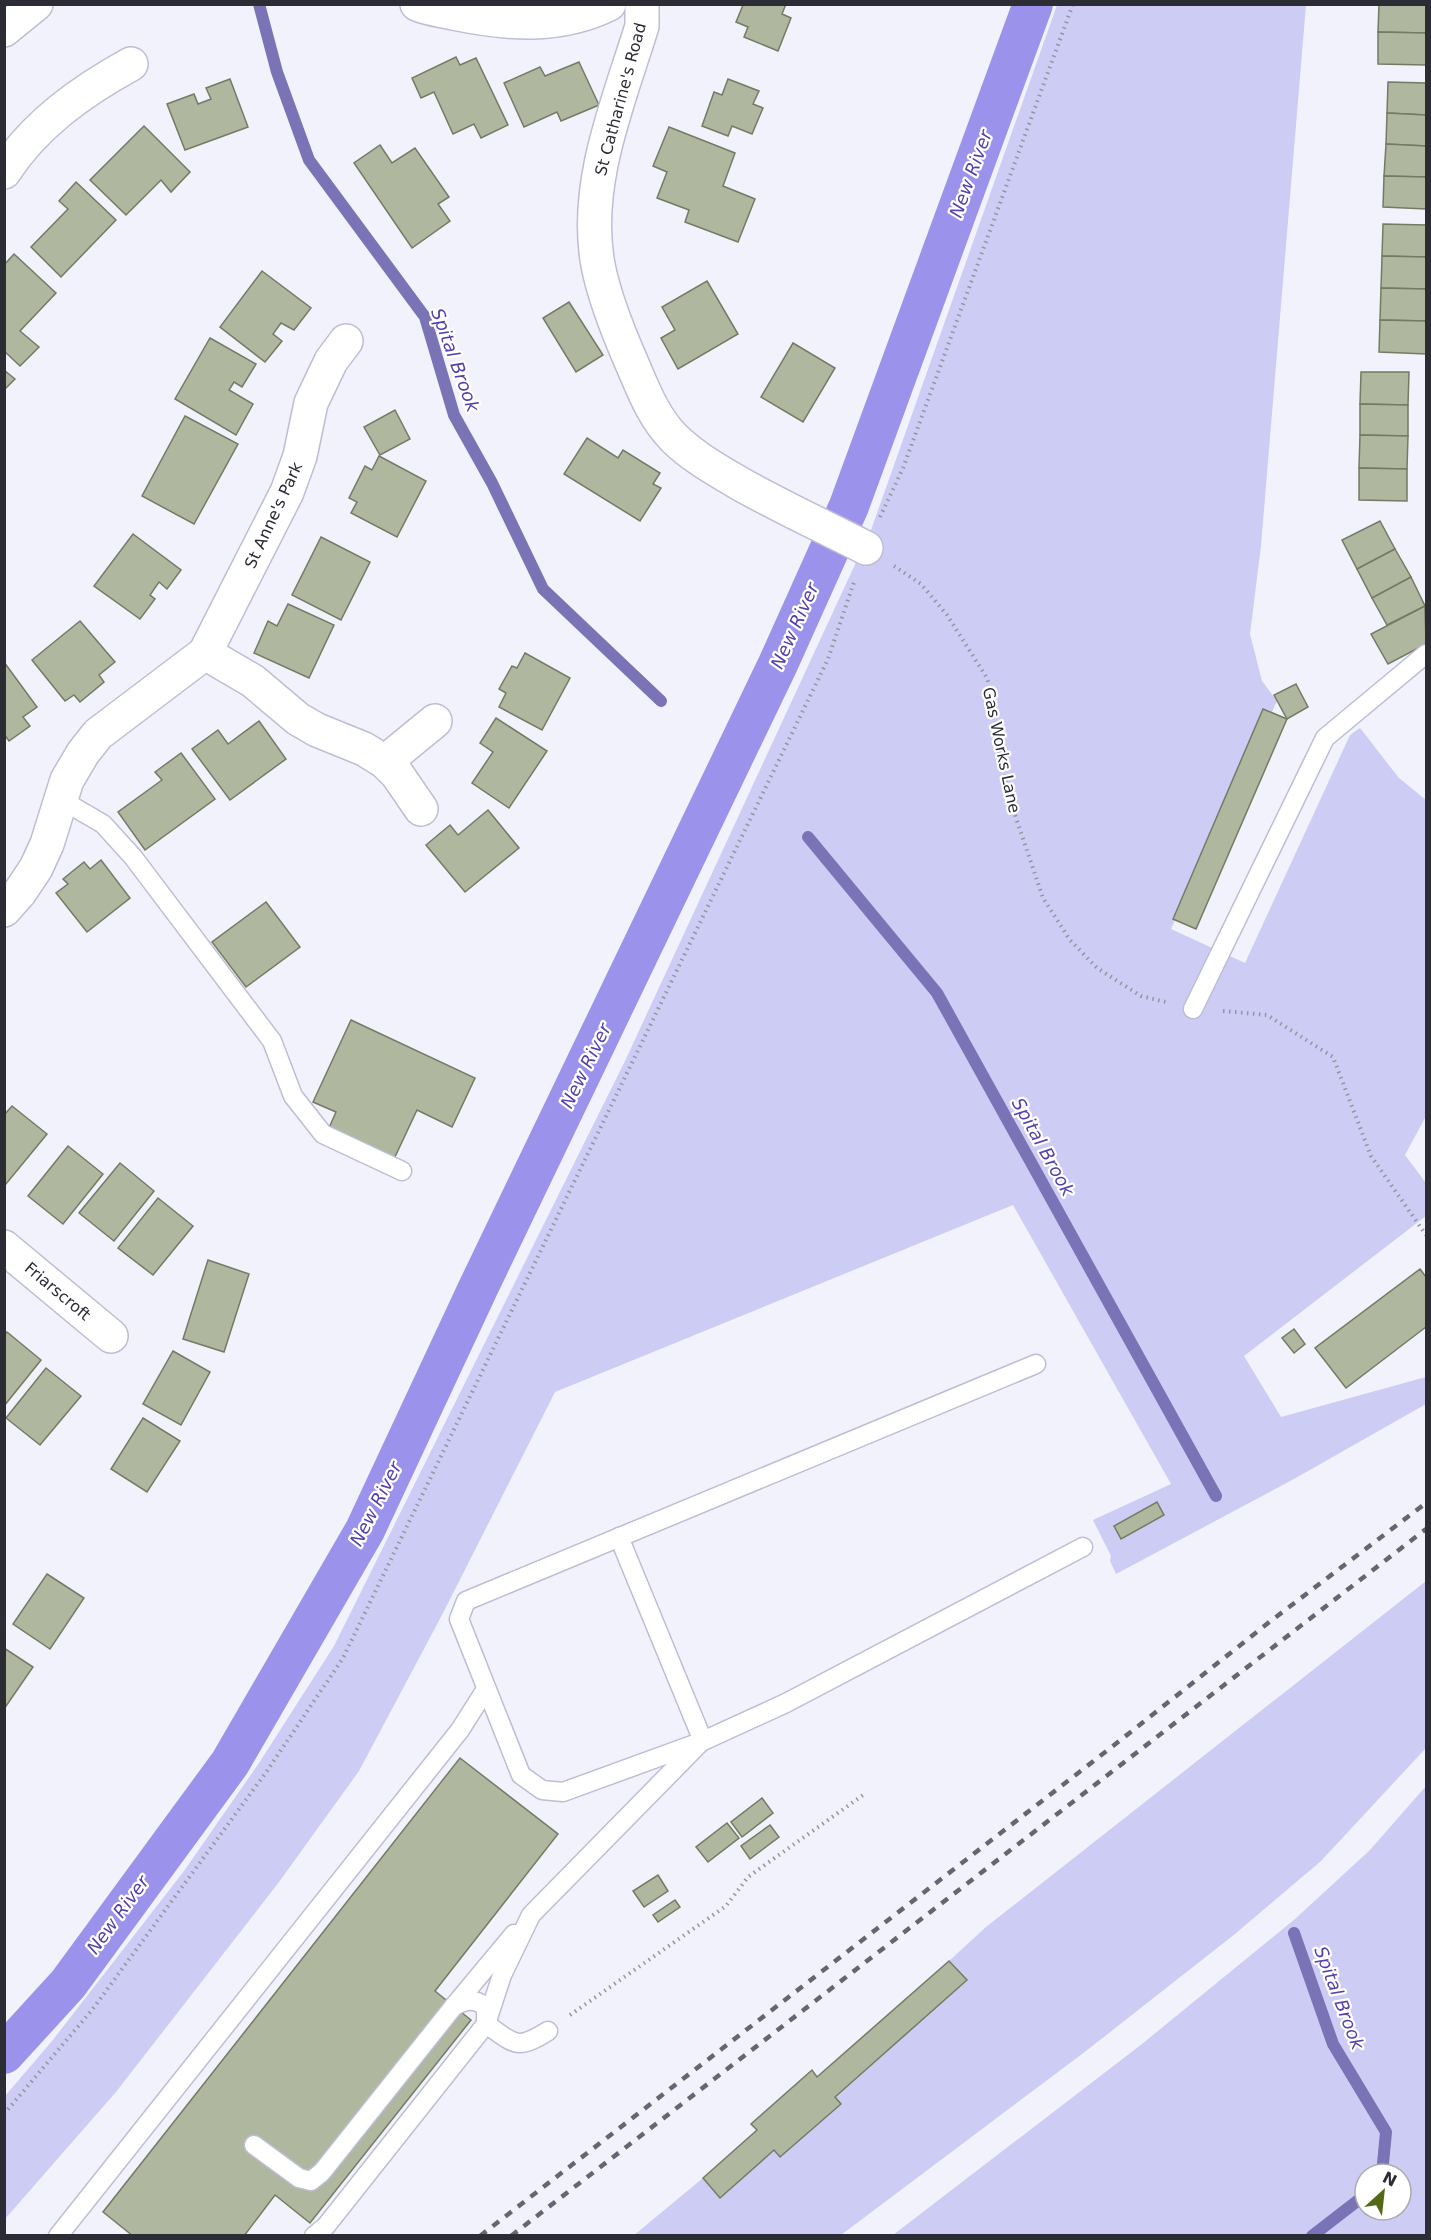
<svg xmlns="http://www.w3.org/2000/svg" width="1431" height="2240" font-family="'DejaVu Sans',sans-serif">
	<rect width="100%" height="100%" fill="#f2f2fc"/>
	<!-- green -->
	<g fill="#cdccf5" fill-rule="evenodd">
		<path d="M1057,5H1306L1261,546L1250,634L1262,681L1277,701L1171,929L1245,963L1350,735L1360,728L1399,778L1426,800V1116L1405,1155L1426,1183V1216L1244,1356L1281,1417L1426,1377V1404L1294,1479L1116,1574L1110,1561L1111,1556L1093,1520L1171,1484L1013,1205L555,1392L442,1615L359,1771L279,1882L116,2092L5,2219V2096L52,2041L184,1871L259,1763L334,1646L625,1061L871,530Z"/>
		<path d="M1426,1581V1748L1321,1861L1235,1934L1086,2051L841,2235L633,2236L703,2178L720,2198L774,2150L780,2157L835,2097L967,1980L949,1961L986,1927Z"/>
		<path d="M1426,1786V2235H893L1142,2044L1295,1919L1370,1850ZM1365,2174H1401V2210H1365Z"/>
	</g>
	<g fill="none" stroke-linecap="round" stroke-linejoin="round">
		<!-- stream -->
		<g stroke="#7a73b5" stroke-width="12">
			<path d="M259,4L277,72L309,160L425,317L454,415L492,483L543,589L661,701"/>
			<path d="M808,837L937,993L1216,1496"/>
			<path d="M1294,1933L1333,2044L1386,2132L1382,2174"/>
			<path d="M1312,2236L1365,2195"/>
		</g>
		<!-- canal -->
		<path stroke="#9b92ec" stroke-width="40" d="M4,2054L68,1984L230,1763L365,1530L479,1286L778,664L849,506L1033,4"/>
	</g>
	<!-- building -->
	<g fill="#afb79f" stroke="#747b65" stroke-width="1.5">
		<path d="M742,4H786L782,14L791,18L778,51L744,37L748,27L736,22L743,5Z"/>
		<path d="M1379,4H1426V33L1378,32Z"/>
		<path d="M1378,32L1426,33V65L1378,64Z"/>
		<path d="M456,57L460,65L476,58L508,125L481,138L474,124L453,134L434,92L421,98L412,78Z"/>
		<path d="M579,62L599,105L561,121L557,112L524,127L504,83L540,67L545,76Z"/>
		<path d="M230,79L248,127L185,150L167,104L194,94L198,104L211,99L206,88Z"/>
		<path d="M728,79L759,91L753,104L763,108L752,134L732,126L728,136L702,126L714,92L722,95Z"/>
		<path d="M1388,82L1426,83V115L1387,113Z"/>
		<path d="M1387,113L1426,115V146L1386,144Z"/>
		<path d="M144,126L190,172L171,192L161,180L126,215L90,180Z"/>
		<path d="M669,127L735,153L723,186L755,199L738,242L685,222L689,210L657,198L667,172L653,166Z"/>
		<path d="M1386,144L1426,146V177L1384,176Z"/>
		<path d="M380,145L392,163L415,148L449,197L438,204L450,221L412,248L354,163Z"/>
		<path d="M1384,176L1426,177V209L1383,207Z"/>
		<path d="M76,182L116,220L61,277L31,247L68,209L59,201Z"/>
		<path d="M1383,224L1426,225V257L1382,256Z"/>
		<path d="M14,254L56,293L20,331L39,347L20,366L4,351V265Z"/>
		<path d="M1382,256L1426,257V289L1381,288Z"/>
		<path d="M262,271L311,308L294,330L281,323L273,334L282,341L265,362L220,327Z"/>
		<path d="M707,281L738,334L678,369L661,338L675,330L662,307Z"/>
		<path d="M1381,288L1426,289V321L1380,320Z"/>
		<path d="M569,302L603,355L576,372L543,318Z"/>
		<path d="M1380,320L1426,321V354L1379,352Z"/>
		<path d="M210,338L256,364L242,387L234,382L229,390L253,404L236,435L175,399Z"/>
		<path d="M793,343L835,368L803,422L761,397Z"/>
		<path d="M4,370L15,379L4,390Z"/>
		<path d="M1361,372H1409L1408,405L1360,404Z"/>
		<path d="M1360,404L1408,405V436L1360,435Z"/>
		<path d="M395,410L410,439L380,455L364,427Z"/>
		<path d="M185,416L238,444L194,524L142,496Z"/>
		<path d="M1360,435L1408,436L1407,469L1359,468Z"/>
		<path d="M587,438L618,458L623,450L660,473L653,484L661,488L640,521L564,474Z"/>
		<path d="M379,456L426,481L397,537L351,513L357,502L349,498L365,466L372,470Z"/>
		<path d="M1359,468L1407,469V501L1359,500Z"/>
		<path d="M1380,521L1395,549L1357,569L1342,540Z"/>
		<path d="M133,534L181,570L167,589L159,582L150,595L155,599L140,619L94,586Z"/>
		<path d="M321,537L370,562L341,620L292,595Z"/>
		<path d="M1395,549L1411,577L1372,598L1357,569Z"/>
		<path d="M1411,577L1425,606L1387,625L1372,598Z"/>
		<path d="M288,604L334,625L309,678L254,653L268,621L277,626Z"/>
		<path d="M1425,606L1426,644L1388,664L1371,634Z"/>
		<path d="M80,621L115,662L99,675L104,682L80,702L74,695L65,701L32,660Z"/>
		<path d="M525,653L570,678L542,730L499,707L506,693L499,689L512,666L517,668Z"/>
		<path d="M4,662L37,707L23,717L30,726L9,741L4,734Z"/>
		<path d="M1296,684L1308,707L1287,719L1274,695Z"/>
		<path d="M1263,709L1287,719L1196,929L1173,919Z"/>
		<path d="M496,718L547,751L509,808L472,783L493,752L480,743Z"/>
		<path d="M259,721L286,759L230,800L192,749L218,730L228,744Z"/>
		<path d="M181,753L215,799L145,850L118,812L162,780L155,772Z"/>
		<path d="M488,810L519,848L465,892L426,845L450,825L458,835Z"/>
		<path d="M101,860L130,898L87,932L56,893L68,884L63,879L84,862L90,869Z"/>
		<path d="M266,902L300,947L246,987L212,942Z"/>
		<path d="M351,1020L475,1078L452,1127L417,1110L394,1159L329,1128L336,1112L313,1102Z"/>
		<path d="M12,1106L47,1134L6,1184L4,1182V1115Z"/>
		<path d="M68,1146L103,1174L63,1224L28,1196Z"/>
		<path d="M120,1163L154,1191L114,1241L79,1213Z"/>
		<path d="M158,1198L193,1226L153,1275L118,1248Z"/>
		<path d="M208,1260L249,1274L224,1352L183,1339Z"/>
		<path d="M1420,1269L1426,1277V1327L1346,1388L1315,1348Z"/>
		<path d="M1294,1329L1305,1344L1294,1353L1282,1338Z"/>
		<path d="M7,1332L41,1360L4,1406V1335Z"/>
		<path d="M173,1351L210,1372L181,1425L143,1404Z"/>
		<path d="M46,1368L81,1396L40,1445L6,1418Z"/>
		<path d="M143,1418L180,1441L147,1492L111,1469Z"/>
		<path d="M1157,1502L1164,1515L1121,1539L1114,1526Z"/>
		<path d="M47,1574L84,1598L50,1649L13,1624Z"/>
		<path d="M4,1648L33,1667L4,1709Z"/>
		<path d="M460,1758L558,1834L435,1991L471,2020L310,2223L275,2195L244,2236H133L103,2212Z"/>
		<path d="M762,1798L773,1813L742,1837L731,1822Z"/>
		<path d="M727,1823L739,1838L708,1862L696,1847Z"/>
		<path d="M770,1825L779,1837L750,1859L741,1846Z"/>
		<path d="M658,1875L668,1891L644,1907L633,1891Z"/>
		<path d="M675,1900L680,1907L658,1922L653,1915Z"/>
		<path d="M949,1961L967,1980L835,2097L841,2104L780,2157L774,2150L720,2198L703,2178L757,2130L751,2124L812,2070L817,2077Z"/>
	</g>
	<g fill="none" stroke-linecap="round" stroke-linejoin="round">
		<defs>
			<g id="lane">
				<path d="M60,799L103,824L133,857L272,1041L293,1096L323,1134L402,1171"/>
				<path d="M1193,1009L1325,738L1426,654"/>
				<path d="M1036,1364L466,1601L459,1619L521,1775L542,1790L563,1792L703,1741L786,1703L1083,1547"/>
				<path d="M619,1537L703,1741"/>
				<path d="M454,2006C467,2000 474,1998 486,2007V2024C515,2044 516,2051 548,2031"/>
				<path d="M254,2145L299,2178L311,2181L322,2172L454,2006L514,1934"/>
				<path d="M58,2236L460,1730L486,1689"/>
				<path d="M314,2236L326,2226L486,2024L502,1975L531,1915L699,1744"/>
			</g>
			<g id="street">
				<path d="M417,4C428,9 441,10 453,13C506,24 559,29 609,4"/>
				<path d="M642,4V26C619,101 583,184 598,265C604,296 617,329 630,359C642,386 652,416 674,438C692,456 715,469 737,482C779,506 823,526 866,548"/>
				<path d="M4,30L36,4"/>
				<path d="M4,172C35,124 82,91 131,64"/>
				<path d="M205,653L253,681L298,719L317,730L364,749L385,762L397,774L421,809"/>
				<path d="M385,762L435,721"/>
				<path d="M4,910L20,892L36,868L47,844L67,780L83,753L98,734L205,653L287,492L300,456L311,403L331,361L346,341"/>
				<path d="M4,1247L111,1336"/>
			</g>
		</defs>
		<!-- lane casing -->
		<use href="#lane" stroke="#bdbdd6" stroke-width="21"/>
		<!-- street casing -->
		<use href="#street" stroke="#bdbdd6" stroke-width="36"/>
		<!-- path -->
		<g stroke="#95959f" stroke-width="4" stroke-dasharray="1.5 4.5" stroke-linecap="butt">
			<path d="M880,517L903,468L1073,4"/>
			<path d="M894,566L921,584L947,615L987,678L995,707L999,750L1012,806L1043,898L1070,940L1097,968L1141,996L1166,1002"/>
			<path d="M1223,1011L1267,1015L1333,1057L1371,1156L1426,1235"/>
			<path d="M570,2015L726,1906L748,1877L866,1793"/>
			<path d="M4,2114L92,2010L267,1771L343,1658L828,659L854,582"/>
		</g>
		<!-- lane -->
		<use href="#lane" stroke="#fff" stroke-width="18"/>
		<!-- street -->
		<use href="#street" stroke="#fff" stroke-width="33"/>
		<!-- rail -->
		<g stroke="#66666f" stroke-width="4.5" stroke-dasharray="8 8" stroke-linecap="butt">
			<path d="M480,2236L1113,1746L1272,1620L1426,1503"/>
			<path d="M511,2236L1426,1529"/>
		</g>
	</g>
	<g text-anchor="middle" stroke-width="4.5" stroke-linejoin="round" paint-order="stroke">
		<!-- street labels -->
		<g font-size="16" fill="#2c2c35" stroke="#fff">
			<text transform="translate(620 99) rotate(-75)" y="6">St Catharine's Road</text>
			<text transform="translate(273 515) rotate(-65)" y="6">St Anne's Park</text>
			<text transform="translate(1002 750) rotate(78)" y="6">Gas Works Lane</text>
			<text transform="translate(58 1291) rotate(40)" y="6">Friarscroft</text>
		</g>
		<!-- water labels -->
		<g font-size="18" font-style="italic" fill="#5541a9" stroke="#fff">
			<text transform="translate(971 174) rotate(-70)" y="6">New River</text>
			<text transform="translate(455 360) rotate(70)" y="6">Spital Brook</text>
			<text transform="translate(795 626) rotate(-66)" y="6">New River</text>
			<text transform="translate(586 1066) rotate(-64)" y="6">New River</text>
			<text transform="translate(1043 1147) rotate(61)" y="6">Spital Brook</text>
			<text transform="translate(376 1504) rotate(-63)" y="6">New River</text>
			<text transform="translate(118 1915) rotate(-54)" y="6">New River</text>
			<text transform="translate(1339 1998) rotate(69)" y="6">Spital Brook</text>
		</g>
	</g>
	<!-- border -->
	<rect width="1431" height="2240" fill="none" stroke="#2c2c35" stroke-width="12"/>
	<!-- north arrow -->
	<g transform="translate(1383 2192) rotate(27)"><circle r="28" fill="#ffffff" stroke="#ababae" stroke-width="1.5"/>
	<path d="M0-4.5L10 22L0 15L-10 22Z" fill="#546916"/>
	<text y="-9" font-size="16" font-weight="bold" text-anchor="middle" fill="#2c2c35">N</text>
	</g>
</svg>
